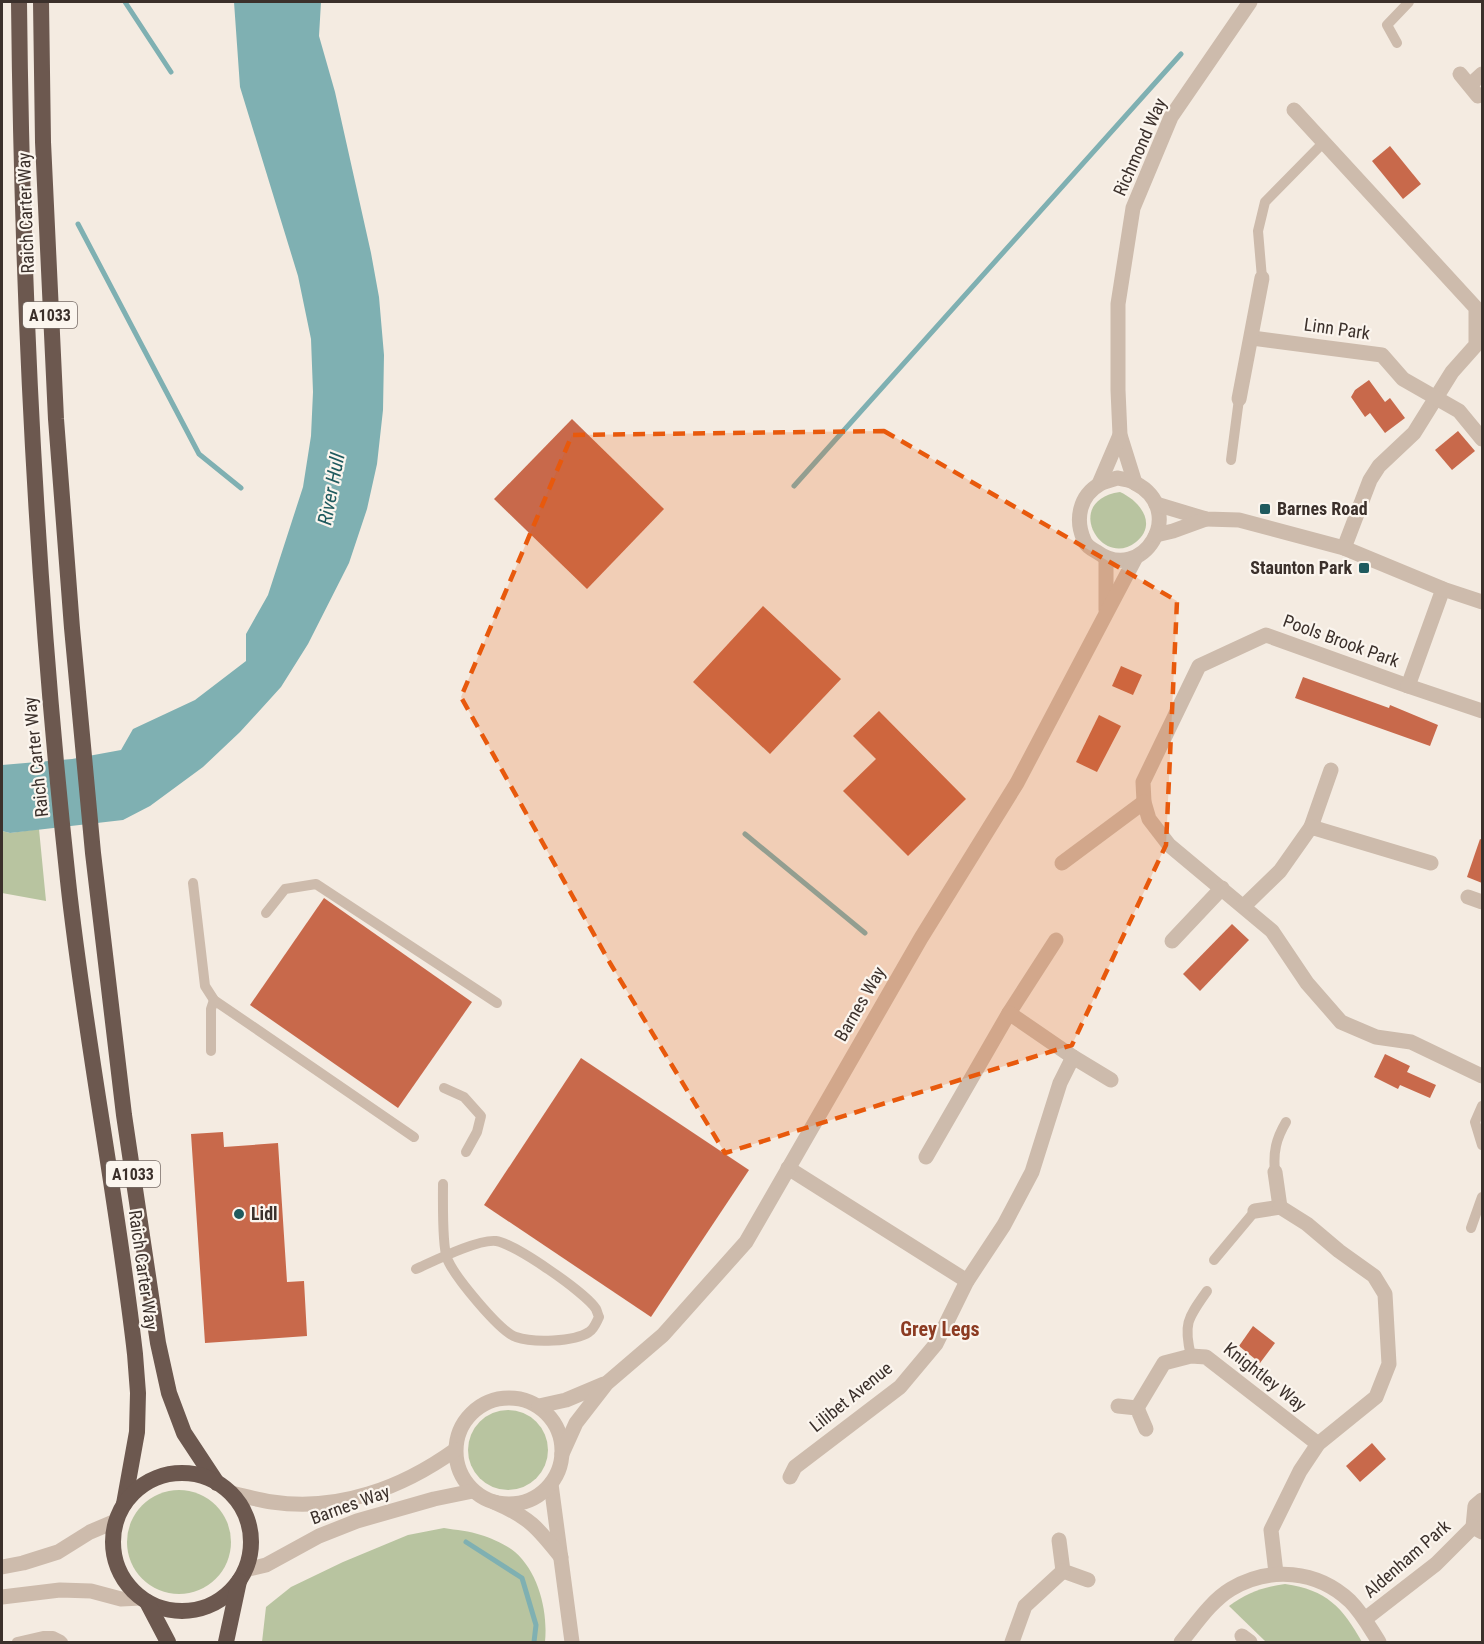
<svg xmlns="http://www.w3.org/2000/svg" width="1484" height="1644" font-family="'Roboto Condensed',sans-serif">
	<rect width="100%" height="100%" fill="#f4ebe1"/>
	<!-- green -->
	<g fill="#b8c4a0">
		<path d="M1120,492C1140,501 1158,524 1136,542C1101,570 1062,500 1120,492Z"/>
		<path d="M39,829L46,901L2,893V831L10,833Z"/>
		<circle cx="508" cy="1450" r="40"/>
		<circle cx="179" cy="1542" r="52"/>
		<path d="M444,1528C456,1530 470,1531 481,1535C491,1538 507,1545 515,1552C539,1573 548,1612 545,1642H262L266,1607L291,1587L343,1562L408,1535Z"/>
		<path d="M1285,1584C1327,1590 1342,1607 1362,1642H1266L1229,1606C1247,1593 1263,1587 1285,1584Z"/>
	</g>
	<!-- water -->
	<path fill="#7fb0b2" d="M234,2H321L319,36L335,92L371,253L379,297L384,355L383,410L377,464L367,509L349,563L308,644L281,687L240,732L203,767L150,806L123,820L10,833L2,831V765L72,759L121,750L133,729L195,700L246,661V634L268,595L303,487L311,436L313,392L311,339L298,276L240,87Z"/>
	<g fill="none" stroke-linecap="round" stroke-linejoin="round">
		<!-- stream -->
		<g stroke="#7fb0b2" stroke-width="5">
			<path d="M125,2L171,72"/>
			<path d="M78,224L199,454L241,488"/>
			<path d="M794,486L1181,54"/>
			<path d="M745,834L865,933"/>
			<path d="M466,1542L522,1578L536,1625L534,1642"/>
		</g>
	</g>
	<!-- building -->
	<g fill="#c8694b">
		<path d="M1390,146L1421,184L1403,199L1372,161Z"/>
		<path d="M1369,380L1385,402L1390,398L1405,418L1385,433L1370,413L1365,417L1351,397L1355,390Z"/>
		<path d="M572,419L664,509L587,589L494,499Z"/>
		<path d="M1458,431L1475,451L1452,470L1435,450Z"/>
		<path d="M763,606L841,679L770,754L693,682Z"/>
		<path d="M1121,666L1142,675L1133,695L1112,686Z"/>
		<path d="M1303,677L1389,708L1390,705L1438,725L1430,746L1295,698Z"/>
		<path d="M879,711L966,799L908,856L843,791L876,759L853,736Z"/>
		<path d="M1099,715L1121,726L1097,772L1076,762Z"/>
		<path d="M1480,839L1482,840V883L1467,877Z"/>
		<path d="M324,898L472,1002L398,1108L250,1005Z"/>
		<path d="M1232,924L1249,940L1200,991L1183,974Z"/>
		<path d="M1385,1054L1410,1066L1407,1072L1436,1085L1430,1098L1400,1085L1398,1089L1374,1077Z"/>
		<path d="M581,1058L749,1170L651,1317L484,1205Z"/>
		<path d="M223,1132L224,1147L278,1143L287,1282L304,1281L307,1336L205,1343L191,1134Z"/>
		<path d="M1253,1326L1275,1343L1260,1363L1239,1346Z"/>
		<path d="M1372,1443L1386,1459L1360,1482L1346,1466Z"/>
	</g>
	<g fill="none" stroke-linecap="round" stroke-linejoin="round">
		<!-- service -->
		<g stroke="#cdbbac" stroke-width="10">
			<path d="M1397,43L1387,25L1409,2"/>
			<path d="M1262,278L1258,231L1265,202L1323,143"/>
			<path d="M1231,460L1239,399"/>
			<path d="M193,883L205,986L214,1000L414,1137"/>
			<path d="M266,913L285,889L316,884L497,1003"/>
			<path d="M211,1051V1009L214,1000"/>
			<path d="M444,1088L464,1097L481,1116L477,1132L466,1152"/>
			<path d="M1482,1106L1475,1122L1482,1145"/>
			<path d="M1275,1172C1273,1152 1276,1139 1286,1122"/>
			<path d="M1471,1228L1482,1197"/>
			<path d="M1214,1260L1255,1211"/>
			<path d="M416,1269C434,1261 478,1239 496,1241C514,1243 586,1293 596,1309C597,1311 598,1315 599,1317C596,1323 594,1329 589,1332C574,1342 533,1343 516,1337C500,1332 453,1275 447,1258C442,1245 443,1200 443,1184"/>
			<path d="M1191,1356C1183,1323 1188,1318 1207,1291"/>
			<path d="M17,1642L43,1636H53L61,1640L63,1642"/>
		</g>
		<!-- minor -->
		<g stroke="#cdbbac" stroke-width="15">
			<path d="M1460,74L1478,96"/>
			<path d="M1470,85L1482,74"/>
			<path d="M1294,110L1476,308V345L1452,372L1414,433L1379,466L1370,480L1344,548"/>
			<path d="M1252,338L1382,355L1403,379L1459,411L1482,439"/>
			<path d="M1239,399L1262,278"/>
			<path d="M1443,589L1408,686L1266,635L1199,666L1143,782L1144,802L1149,819L1169,845L1272,931L1307,983L1341,1022L1376,1037L1411,1042L1482,1076"/>
			<path d="M1408,686L1482,711"/>
			<path d="M1311,827L1331,770"/>
			<path d="M1062,863L1144,802"/>
			<path d="M1468,897L1482,902"/>
			<path d="M1244,906L1280,871L1311,827L1431,863"/>
			<path d="M1172,941L1222,888"/>
			<path d="M1009,1013L1056,940"/>
			<path d="M926,1157L1009,1013L1073,1057L1111,1080"/>
			<path d="M788,1168L967,1281"/>
			<path d="M1255,1211L1280,1207L1275,1172"/>
			<path d="M1118,1406L1137,1408L1146,1429"/>
			<path d="M1137,1408L1164,1363L1191,1356L1206,1357L1318,1444"/>
			<path d="M790,1477L795,1467L900,1387L936,1344L967,1281L1004,1225L1032,1172L1060,1083L1073,1057"/>
			<path d="M551,1484L572,1642"/>
			<path d="M1482,1500L1475,1506L1473,1527L1482,1532"/>
			<path d="M494,1502C529,1517 538,1528 561,1557"/>
			<path d="M1059,1540L1063,1571L1088,1580"/>
			<path d="M2,1567L23,1563L58,1552L90,1532L116,1521"/>
			<path d="M1276,1573L1271,1530L1300,1471L1318,1444L1376,1397L1389,1364L1385,1294L1374,1276L1339,1251L1307,1224L1280,1207"/>
			<path d="M2,1597L60,1590L91,1591L121,1599L141,1598"/>
			<path d="M1365,1619L1436,1564L1473,1527"/>
			<path d="M1242,1636L1250,1642"/>
			<path d="M1012,1642L1025,1606L1063,1571"/>
			<path d="M1181,1642C1196,1624 1211,1601 1231,1589C1270,1566 1317,1570 1350,1601C1362,1613 1370,1628 1379,1642"/>
		</g>
		<!-- tertiary -->
		<g stroke="#cdbbac" stroke-width="15">
			<path d="M1117,478C1123,479 1130,480 1135,483C1189,511 1142,585 1097,552C1092,549 1086,546 1084,540C1075,520 1079,496 1100,484C1105,481 1112,480 1117,478Z"/>
			<path d="M1135,483L1120,435L1118,390V304L1133,208L1171,117L1250,2"/>
			<path d="M1099,484L1120,435"/>
			<path d="M1156,504L1206,519L1239,520L1344,548L1443,589L1482,602"/>
			<path d="M1156,535L1173,531L1206,519"/>
			<path d="M1106,610V559"/>
			<circle cx="509" cy="1451" r="53"/>
			<path d="M539,1406L566,1400L604,1384"/>
			<path d="M562,1454L576,1423L607,1383L663,1335L746,1242L921,938L1017,783L1136,557"/>
			<path d="M231,1493C244,1496 258,1500 272,1502C338,1512 402,1488 455,1450"/>
			<path d="M245,1570L266,1565L319,1536L357,1521L434,1499L473,1491"/>
		</g>
		<!-- trunk -->
		<g stroke="#6c584f" stroke-width="16">
			<path d="M19,2C22,295 36,589 68,881C85,1039 117,1196 135,1354L138,1393L137,1432L124,1504"/>
			<path d="M41,2L43,142L56,419L72,628L93,853L124,1115L158,1343L169,1393L184,1433L217,1483"/>
			<circle cx="182" cy="1542" r="69"/>
			<path d="M147,1602L168,1642"/>
			<path d="M226,1642L239,1581"/>
		</g>
	</g>
	<!-- marked area -->
	<path fill="#e8590c" fill-opacity="0.2" stroke="#e8590c" stroke-width="4.5" stroke-dasharray="12 8" stroke-linejoin="round" d="M884,431L1177,601L1166,845L1072,1045L725,1153L610,963L461,697L572,435Z"/>
	<!-- markers -->
	<g fill="#1f5a5e" stroke="#fbf5ee" stroke-width="2">
		<rect x="1259" y="503" width="12" height="12" rx="3"/>
		<rect x="1358" y="562" width="12" height="12" rx="3"/>
		<circle cx="239" cy="1214" r="6"/>
	</g>
	<g text-anchor="middle" stroke-width="4.5" stroke-linejoin="round" paint-order="stroke">
		<!-- shield labels -->
		<g fill="#fbf5ee" stroke="#756b66" stroke-width="1.5">
			<rect x="23" y="302" width="54" height="26" rx="4.5"/>
			<rect x="106" y="1161" width="54" height="26" rx="4.5"/>
		</g>
		<g font-size="16" font-weight="bold" fill="#3b302b">
			<text x="50" y="321">A1033</text>
			<text x="133" y="1180">A1033</text>
		</g>
		<!-- street labels -->
		<g font-size="18" fill="#3b302b" stroke="#fbf5ee">
			<text transform="translate(1140 147) rotate(-66)" y="6">Richmond Way</text>
			<text transform="translate(26 213) rotate(-92)" y="6">Raich Carter Way</text>
			<text transform="translate(1337 329) rotate(8)" y="6">Linn Park</text>
			<text transform="translate(1341 641) rotate(20)" y="6">Pools Brook Park</text>
			<text transform="translate(36 757) rotate(-96)" y="6">Raich Carter Way</text>
			<text transform="translate(860 1004) rotate(-60)" y="6">Barnes Way</text>
			<text transform="translate(143 1270) rotate(82)" y="6">Raich Carter Way</text>
			<text transform="translate(1265 1377) rotate(38)" y="6">Knightley Way</text>
			<text transform="translate(851 1397) rotate(-39)" y="6">Lilibet Avenue</text>
			<text transform="translate(350 1505) rotate(-20)" y="6">Barnes Way</text>
			<text transform="translate(1407 1559) rotate(-41)" y="6">Aldenham Park</text>
		</g>
		<!-- poi labels -->
		<g font-size="18" font-weight="bold" fill="#3b302b" stroke="#fbf5ee" text-anchor="start">
			<text x="1277" y="515">Barnes Road</text>
			<text x="1352" y="574" text-anchor="end">Staunton Park</text>
			<text x="251" y="1220">Lidl</text>
		</g>
		<!-- water labels -->
		<g font-size="20" font-style="italic" fill="#1f5a5e" stroke="#fbf5ee">
			<text transform="translate(331 489) rotate(-79)" y="7">River Hull</text>
		</g>
		<!-- neighbourhood labels -->
		<g font-size="20" font-weight="bold" fill="#8c3b22" stroke="#fbf5ee">
			<text x="940" y="1336">Grey Legs</text>
		</g>
	</g>
	<!-- border -->
	<rect width="1484" height="1644" fill="none" stroke="#3b302b" stroke-width="6"/>
</svg>
